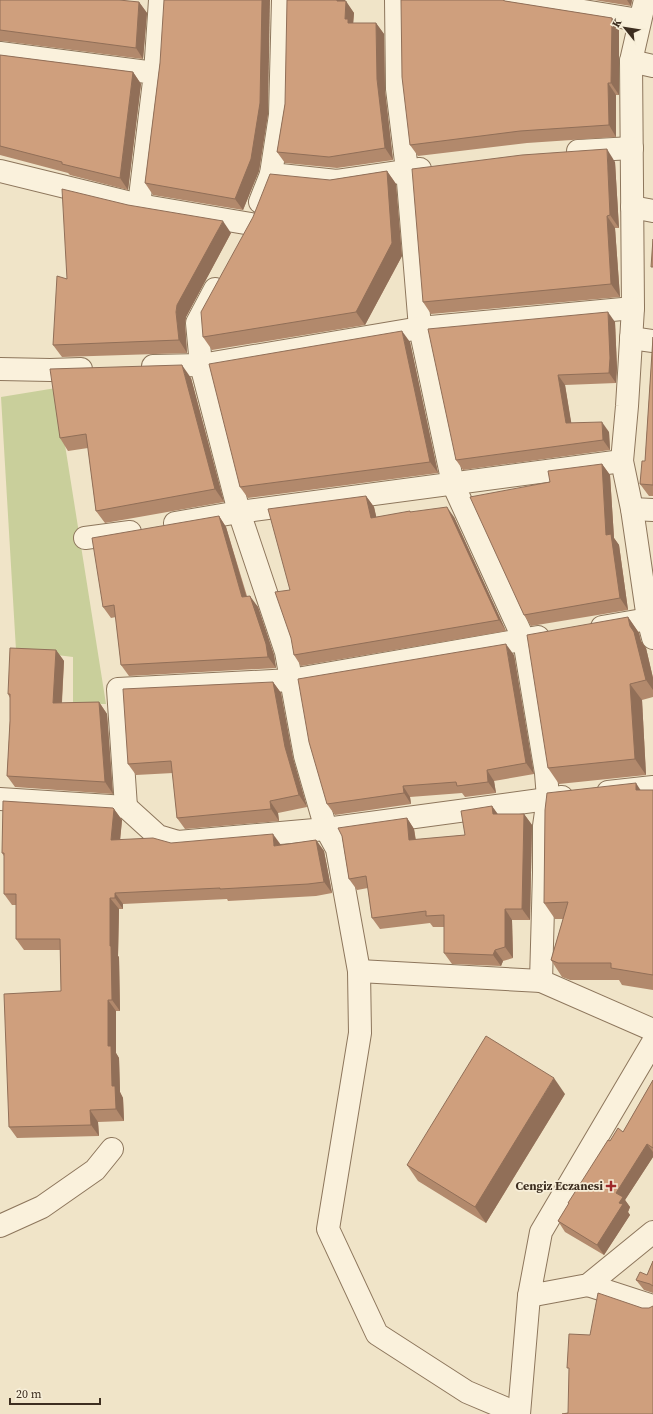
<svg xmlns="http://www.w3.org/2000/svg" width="653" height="1414" font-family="'Source Serif 4',serif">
	<rect width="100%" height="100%" fill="#f0e4c8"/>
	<!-- green -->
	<path fill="#c9cf9b" d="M56,388L106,704H73V657L16,650L1,397Z"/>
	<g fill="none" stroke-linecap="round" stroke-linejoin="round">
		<defs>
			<g id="minor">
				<path d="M396,0L397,89L407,170L420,328L453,484L524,640L546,773L548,798L544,826V872L541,981L653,1030"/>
				<path d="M515,0L639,20"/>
				<path d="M645,0L631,61L633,308L627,406L622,461L632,509L648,619L653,638"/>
				<path d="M0,53L155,73L139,205"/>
				<path d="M631,61L653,66"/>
				<path d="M155,73L160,0"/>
				<path d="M578,151L632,148"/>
				<path d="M0,171L139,205L251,224"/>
				<path d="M271,174L337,181L420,169"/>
				<path d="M260,202L271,174L280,115L283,0"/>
				<path d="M632,207L653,211"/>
				<path d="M215,289L197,323L201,365L239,512L286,652L305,756L326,829L337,849L359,971L360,1033L328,1229L377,1334L467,1392L519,1414"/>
				<path d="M631,338L653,341"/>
				<path d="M153,366L201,365L420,328L633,308"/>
				<path d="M0,369L50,370L81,369"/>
				<path d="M632,509L653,510"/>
				<path d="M175,523L239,512L622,461"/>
				<path d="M85,538L130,532"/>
				<path d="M602,627L648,619"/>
				<path d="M608,792L653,787"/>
				<path d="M0,799L126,807L158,836L178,842L326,829L562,797"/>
				<path d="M126,807L118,689L291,680L538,637"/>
				<path d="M359,971L541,981"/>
				<path d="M653,1042L541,1232L529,1296L588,1285L653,1232"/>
				<path d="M0,1226L42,1207L95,1170L112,1149"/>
				<path d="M588,1285L653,1306"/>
				<path d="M519,1414L529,1296"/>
			</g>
		</defs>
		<!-- minor casing -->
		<use href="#minor" stroke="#8d765c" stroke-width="24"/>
		<!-- minor -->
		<use href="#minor" stroke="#faf1dc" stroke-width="22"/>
	</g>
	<!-- wall -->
	<g fill="#b2896c">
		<path d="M0,0L139,2L147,13L143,59L2,41H0Z"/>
		<path d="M594,0H632L631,6Z"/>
		<path d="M345,1L354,13L353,23H376L384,34L385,91L393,160L337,168L285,163L277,152L285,104Z"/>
		<path d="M505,1L612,18L619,30V95H616V137L527,143L418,156L410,145Z"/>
		<path d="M0,55L133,72L141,84L128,190L70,175L68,173L0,155Z"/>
		<path d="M160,63L268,114L259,171L243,210L153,195L145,183Z"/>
		<path d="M615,162L619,228H615L620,297L431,314L423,302Z"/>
		<path d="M387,171L396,184L402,256L365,325L212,350L203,337L330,180Z"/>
		<path d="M128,205L231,233L186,317L185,324L187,353L62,357L53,345L67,279Z"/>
		<path d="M615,322L617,368L616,383L565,385L571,423L609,432L610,450L463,470L456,460Z"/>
		<path d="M653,337V496H649L640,484L645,461Z"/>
		<path d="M410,342L438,473L248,498L240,487Z"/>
		<path d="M191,378L224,502L105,523L96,511L88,448L68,451L60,438Z"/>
		<path d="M602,464L610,475L614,538L619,545L628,610L531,626L524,615L550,482Z"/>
		<path d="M366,496L374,507L376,517L410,512L454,517L506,631L301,666L294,655L290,590Z"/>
		<path d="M219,516L226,527L247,596L258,607L274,655L276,668L129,676L121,665L116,617L111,618L103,607Z"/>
		<path d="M628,617L639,633L641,641L646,648L653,678V697L642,700L646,775L559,784L548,768Z"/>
		<path d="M56,650L64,661L62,703L99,702L107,714L113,794L15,787L7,776L10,721V698L8,694Z"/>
		<path d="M514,655L534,774L494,781L496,793L465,797L462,793L410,797L411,804L335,815L327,804Z"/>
		<path d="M273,682L281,693L293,758L307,807L278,813L279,821L185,829L177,818L173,773L136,775L128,764Z"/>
		<path d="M640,790H653V990L622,985L619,980H570L562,977L551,960L563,919H555L544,903Z"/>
		<path d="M492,806L497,814H524L532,825L530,920H512L513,958L503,961L501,966L452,964L444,953V927H433L430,923L380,929L372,918L368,888L357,890L349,879L342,836L407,818L414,829L416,840L465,835Z"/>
		<path d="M114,809L122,820L120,840L171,843L281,845L316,840L324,851L332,893L316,896L228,901L227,899L123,904V909H119L118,956L119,957L120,1011H116V1053L119,1058L120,1092L123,1098L124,1121L98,1122L99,1136L17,1138L9,1127L61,991L60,950H24L16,939V905H12L4,894V856L2,853Z"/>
		<path d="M653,1080V1157L625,1200L630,1207L628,1212L630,1215L604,1255L565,1232L558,1221L569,1204L568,1203L610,1141L623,1132Z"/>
		<path d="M565,1094L486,1223L418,1181L407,1165Z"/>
		<path d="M653,1261V1293L644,1290L636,1280L647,1275Z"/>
	</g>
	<!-- shaded-wall -->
	<g fill="#916f58">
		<path d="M262,0H270L268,114L259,171L243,210L235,199Z"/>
		<path d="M337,0H345V12L337,1Z"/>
		<path d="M627,0H632L631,6Z"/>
		<path d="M346,1L354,13L353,26L356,34L345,19Z"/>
		<path d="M139,2L147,13L143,59L136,48Z"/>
		<path d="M612,18L619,30V95L611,83Z"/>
		<path d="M376,23L384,34L385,91L393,160L385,148L377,79Z"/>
		<path d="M133,72L141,84L128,190L120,178Z"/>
		<path d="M608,83L616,95V137L609,125Z"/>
		<path d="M607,149L615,162L619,228L610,215Z"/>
		<path d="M387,171L396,184L402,256L365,325L356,312Z"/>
		<path d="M607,216L615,228L620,297L611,284Z"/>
		<path d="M223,221L231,233L186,317L185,324L187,353L179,340L176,312L177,305Z"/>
		<path d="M608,312L615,322L617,368L616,383L609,373Z"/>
		<path d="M402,331L410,342L438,473L430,462Z"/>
		<path d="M182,365L191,378L224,502L215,489Z"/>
		<path d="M558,375L565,385L573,433L566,423Z"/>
		<path d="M602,422L609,432L610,450L603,440Z"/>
		<path d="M602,464L610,475L614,538L619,545L628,610L620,598L606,535Z"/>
		<path d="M366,496L374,507L379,528L371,518Z"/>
		<path d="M447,507L454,517L506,631L499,620Z"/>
		<path d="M219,516L226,527L250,609L242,597Z"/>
		<path d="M250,596L258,607L274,655L276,668L268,657Z"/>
		<path d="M628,617L639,633L641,641L646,648L653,678V690L646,680Z"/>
		<path d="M506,644L514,655L534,774L526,763Z"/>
		<path d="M56,650L64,661L61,714L53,703Z"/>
		<path d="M273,682L281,693L293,758L307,807L299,795L285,747Z"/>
		<path d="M630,684L642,700L646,775L635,759Z"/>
		<path d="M99,702L107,714L113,794L105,782Z"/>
		<path d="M487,770L494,781L496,793L488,782Z"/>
		<path d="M636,783L647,800L636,790Z"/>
		<path d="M403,786L410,797L411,804L404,793Z"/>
		<path d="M270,801L278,813L279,821L271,809Z"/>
		<path d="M492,806L500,817L493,814Z"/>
		<path d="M114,809L122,820L119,851L111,840Z"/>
		<path d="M524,814L532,825L530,920L522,909Z"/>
		<path d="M407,818L414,829L417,851L409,840Z"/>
		<path d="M273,834L281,845L274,846Z"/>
		<path d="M316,840L324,851L332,893L324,882Z"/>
		<path d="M115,893L123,904V909L115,898Z"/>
		<path d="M110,898L119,909L118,956L119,957L120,1011L112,1000L110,946Z"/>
		<path d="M505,909L512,920L513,958L505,947Z"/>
		<path d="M495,950L503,961L501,966L493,955Z"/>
		<path d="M108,1000L116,1011V1053L119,1058L120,1092L123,1098L124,1121L116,1109L112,1086L108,1046Z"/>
		<path d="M554,1078L565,1094L486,1223L475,1207Z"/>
		<path d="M90,1110L98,1122L99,1136L91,1125Z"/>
		<path d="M647,1144L653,1152V1157L625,1200L630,1207L628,1212L630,1215L604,1255L597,1245L619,1203L616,1193Z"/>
	</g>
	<!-- building -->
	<g fill="#cf9f7d" stroke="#916f58">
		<path d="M0,0H119L139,2L136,48L0,30Z"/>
		<path d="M164,0H262L260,103L251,159L235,199L145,183L160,63Z"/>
		<path d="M287,0H337V1H346L345,19H348V23H376L377,79L385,148L329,157L277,152L285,104Z"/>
		<path d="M401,0H503L505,1L612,18L611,83H608L609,125L520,131L410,145L402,77Z"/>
		<path d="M0,55L133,72L120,178L62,164V162L0,146Z"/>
		<path d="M607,149L610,215L607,216L611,284L423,302L412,169L522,155Z"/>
		<path d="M387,171L392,243L356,312L203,337L201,312L253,217L270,174L330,180Z"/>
		<path d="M62,189L128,205L223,221L177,305L176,312L179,340L53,345L57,276L67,279Z"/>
		<path d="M653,239V267H651Z"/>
		<path d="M608,312L610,358L609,373L558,375L566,423L602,422L603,440L456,460L428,329Z"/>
		<path d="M402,331L430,462L240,487L209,364Z"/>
		<path d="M653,337V485L640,484L642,461H645Z"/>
		<path d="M182,365L215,489L96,511L86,434L60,438L50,369Z"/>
		<path d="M602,464L606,535L611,534L620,598L524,615L470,497L550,482L548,471Z"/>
		<path d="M366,496L371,518L410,511V512L447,507L499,620L294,655L291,638L275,592L290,590L268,509Z"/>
		<path d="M219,516L242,597L250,596L266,644L268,657L121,665L114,605L103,607L92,538Z"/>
		<path d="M628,617L630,626L634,632L646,680L630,684L635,759L548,768L527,635Z"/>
		<path d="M506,644L526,763L487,770L488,782L457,786L456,782L403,786L404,793L327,804L309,742L298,679Z"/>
		<path d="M10,648L56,650L53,703L99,702L105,782L7,776L10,721V694H8Z"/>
		<path d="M273,682L285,747L299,795L270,801L271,809L177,818L171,761L128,764L123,689Z"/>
		<path d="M636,783V790H653V975L611,968V963H558L551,960L568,902L544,903L545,810L547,793Z"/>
		<path d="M3,801L113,808L114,809L111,840L153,838L171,843L273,834L274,846L316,840L324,882L308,884L220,889V888L115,893V898H110V946H111L112,1000H108V1046H111L112,1086H115L116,1109L90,1110L91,1125L9,1127L4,994L61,991L60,939H16V894H4V853H2Z"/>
		<path d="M492,806L493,814H524L522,909H505V947L495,950L493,955L444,953V915L426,916V911L372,918L366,876L349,879L342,836L338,828L407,818L409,840L465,835L461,811Z"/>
		<path d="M486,1036L554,1078L475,1207L407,1165Z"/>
		<path d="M653,1080V1148L647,1144L616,1193L623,1197L619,1203L623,1204L597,1245L558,1221L569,1203H568L608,1140L610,1141L618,1128L623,1132Z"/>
		<path d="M653,1261V1286L650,1284L636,1280L640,1272L647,1275Z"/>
		<path d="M598,1293L642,1308H649L653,1306V1414H562L568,1413L569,1368H567L569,1334L590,1335Z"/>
	</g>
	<!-- markers -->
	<path fill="#9e2a2b" stroke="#f7eed8" stroke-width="1.5" d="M609 1180h4v4h4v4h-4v4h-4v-4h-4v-4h4z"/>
	<g text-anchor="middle" stroke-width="3.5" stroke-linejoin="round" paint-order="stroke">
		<!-- poi labels -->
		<g font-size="12" font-weight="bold" fill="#3d2e20" stroke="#f7eed8" text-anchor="end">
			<text x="603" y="1190">Cengiz Eczanesi</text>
		</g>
	</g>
	<!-- north arrow -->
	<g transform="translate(625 28) rotate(300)" stroke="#f7eed8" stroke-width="3" paint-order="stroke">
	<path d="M0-3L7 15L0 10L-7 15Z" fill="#3d2e20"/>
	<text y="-6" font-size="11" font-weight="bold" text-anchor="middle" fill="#3d2e20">K</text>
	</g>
	<!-- scale -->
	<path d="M10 1398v6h90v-6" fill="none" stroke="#3d2e20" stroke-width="2"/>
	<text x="16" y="1398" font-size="12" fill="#3d2e20" stroke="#f7eed8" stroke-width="3" paint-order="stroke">20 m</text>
</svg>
